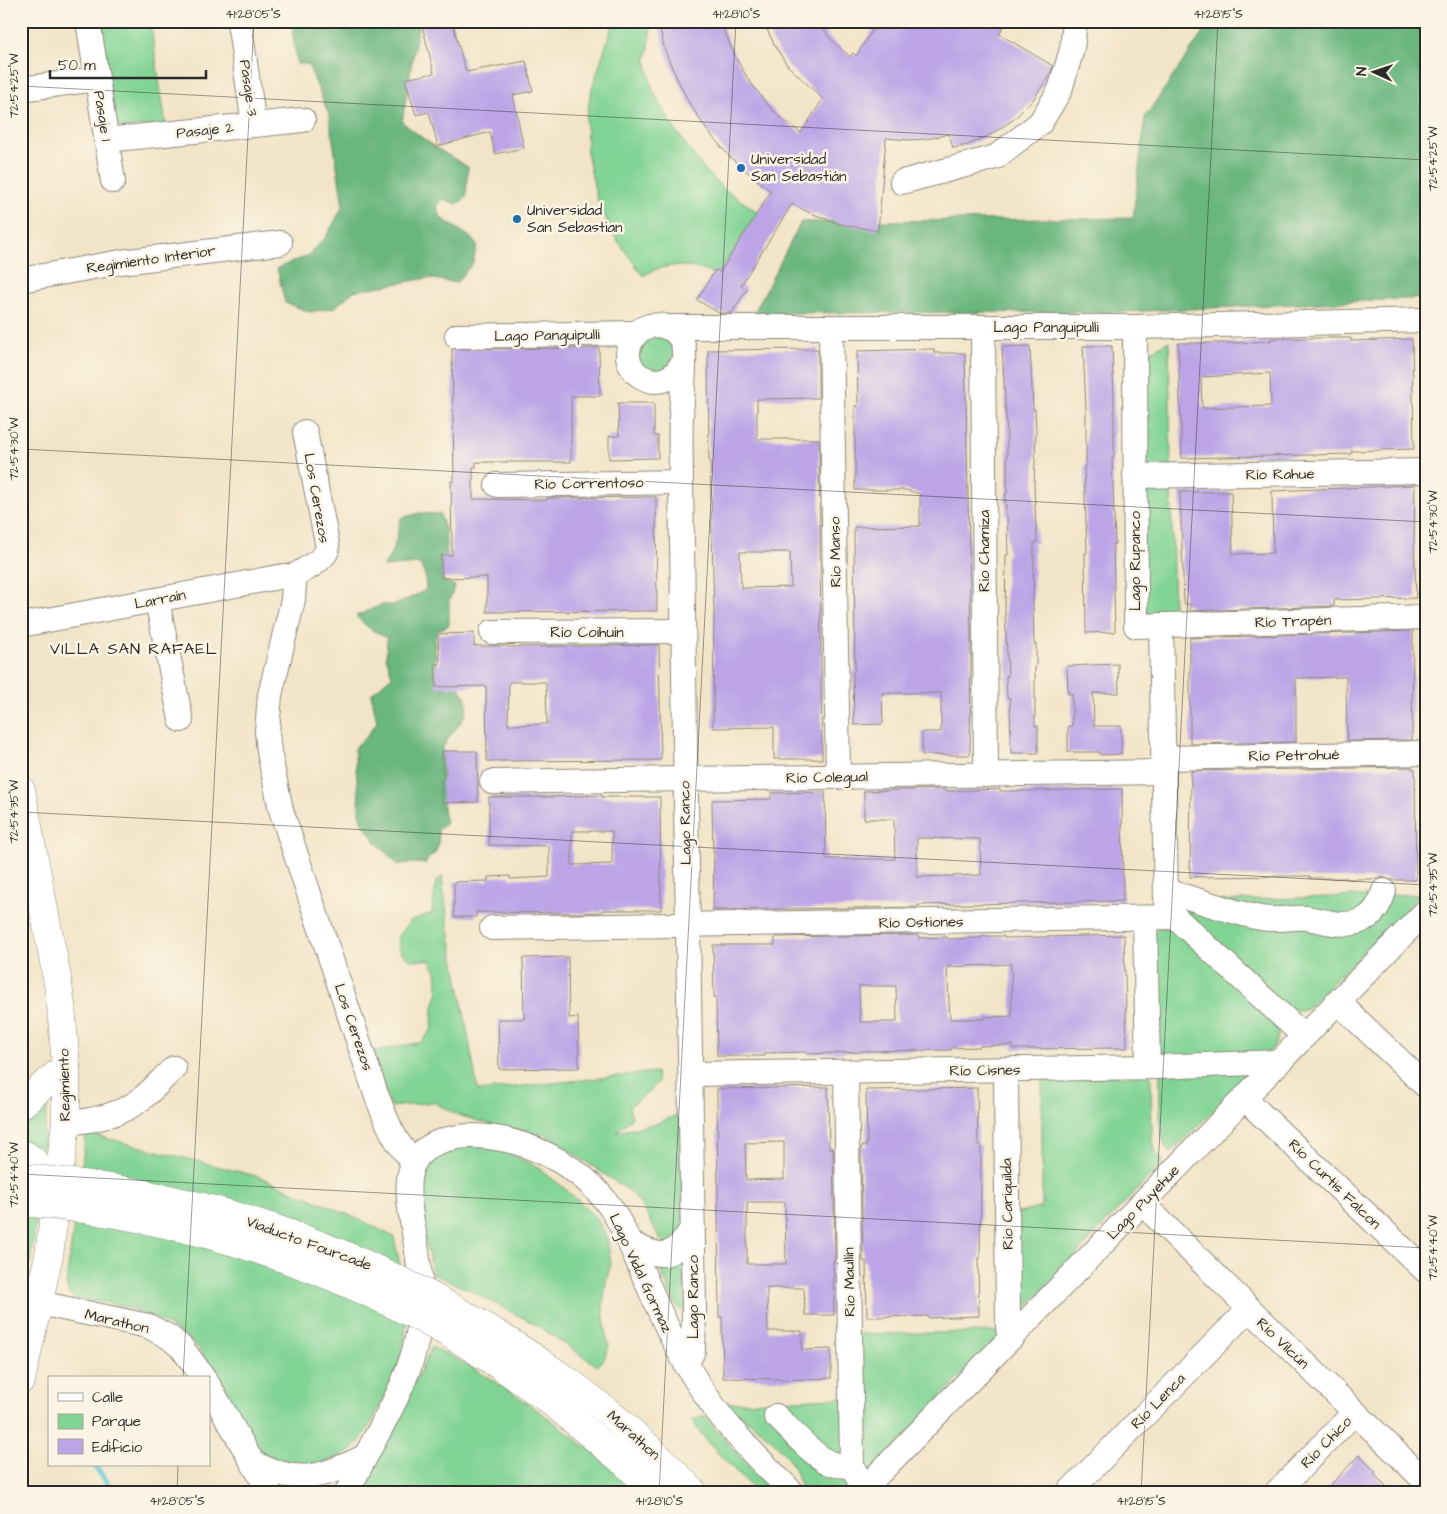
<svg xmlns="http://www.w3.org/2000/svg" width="1447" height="1514" font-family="'Architects Daughter',sans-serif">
	<rect width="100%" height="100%" fill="#fcf5e5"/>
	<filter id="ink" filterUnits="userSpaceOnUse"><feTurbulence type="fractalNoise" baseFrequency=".02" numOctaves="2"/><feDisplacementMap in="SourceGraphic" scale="10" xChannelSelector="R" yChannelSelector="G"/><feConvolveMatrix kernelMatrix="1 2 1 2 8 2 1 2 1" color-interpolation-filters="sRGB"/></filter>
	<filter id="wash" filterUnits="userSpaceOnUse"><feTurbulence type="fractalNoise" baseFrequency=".0096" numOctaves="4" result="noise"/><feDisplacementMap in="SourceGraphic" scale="20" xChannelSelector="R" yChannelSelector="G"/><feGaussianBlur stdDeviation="1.12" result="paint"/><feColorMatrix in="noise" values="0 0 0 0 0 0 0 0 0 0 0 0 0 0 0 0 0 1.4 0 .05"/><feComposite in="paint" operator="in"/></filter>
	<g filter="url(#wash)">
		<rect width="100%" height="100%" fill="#f2e4c8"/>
		<!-- green -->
		<g fill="#82d495" stroke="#568060">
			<path d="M95,21H150L166,125L114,128Z"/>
			<path d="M614,21H651L649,48L646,59L653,91L674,128L702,167L725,190L758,212L720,272L716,270L713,274C690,264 664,262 643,276L613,234L597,199L587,153L586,119L592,88Z"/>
			<path d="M666,336L676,352L664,372L640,365L637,348L645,337Z"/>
			<path d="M1169,341L1171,471L1141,468L1143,359L1148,353Z"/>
			<path d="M1171,481L1174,614L1149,617L1140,591L1141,487Z"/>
			<path d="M442,877L449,930L478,1091L656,1072L658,1081C652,1092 639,1098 629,1107L632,1117L617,1132L658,1123L681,1113L684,1233L665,1244L661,1240L643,1208L634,1196L625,1188L552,1139L555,1138L541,1134L520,1133L458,1115L433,1102L391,1107L371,1052L422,1042L432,1029L433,1007L438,991L436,971L429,960H410L400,951L398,938L410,921L432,913L436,882Z"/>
			<path d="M1421,894L1311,1005C1304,1010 1299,1011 1290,1010L1182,908V902Z"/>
			<path d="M1174,926L1276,1023C1281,1036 1277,1046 1266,1054L1168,1062L1155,1054L1153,933L1158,928Z"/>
			<path d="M1160,1071L1248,1072L1249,1076L1170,1153C1157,1144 1160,1089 1160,1071Z"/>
			<path d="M1151,1075L1152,1138L1156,1153L1164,1161L1026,1308L1020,1311L1016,1307L1012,1215L1042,1207V1078Z"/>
			<path d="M47,1099L48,1101L42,1155L21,1144V1119L40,1100Z"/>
			<path d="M86,1133L260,1177L361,1220L394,1237C399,1264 409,1293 407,1320C405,1332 404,1346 400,1358C394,1379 369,1434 353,1449C346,1456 311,1468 300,1468C288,1467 269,1456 259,1450L198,1347L176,1330L154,1318L131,1309L109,1303L75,1299L68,1293L66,1284Z"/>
			<path d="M470,1145L503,1151L536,1166L563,1187L583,1205L597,1219L607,1237L611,1264L606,1281L603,1307L606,1336L609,1346L604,1359L598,1366L535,1324L465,1288L433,1274C425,1236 401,1172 447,1150C453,1147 463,1146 470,1145Z"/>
			<path d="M21,1165L39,1190L31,1261L26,1268L21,1270Z"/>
			<path d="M683,1255L686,1314C673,1309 663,1274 657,1261Z"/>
			<path d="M1002,1332L852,1493H804C798,1484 797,1473 792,1464C775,1437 747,1420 722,1403L858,1397L857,1334Z"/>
			<path d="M432,1347C452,1356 471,1367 489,1378C543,1411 592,1450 639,1493H359Z"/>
			<path d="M704,1416L755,1474L774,1493H757L708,1443L692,1421Z"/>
			<path d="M288,1486C299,1487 318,1484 326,1493H283V1488Z"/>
		</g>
		<!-- forest -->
		<g fill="#69b67e" stroke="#4a7054">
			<path d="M291,21H419L402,122L433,146L468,167L466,198L457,204L442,199L437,207L441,218L469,236L477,245L473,263L456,283L428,278L354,291L334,308L310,312L285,303L277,268L307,256L326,237L343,206L329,115L308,64H297Z"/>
			<path d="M1211,21H1426V298L1124,312L754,313L801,222L1133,218L1145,117Z"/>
			<path d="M420,513L440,514L445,529L447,555L441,556L442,578L443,581L455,586L449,601V625L437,631L435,638L436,687H459C482,714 450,727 442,750C440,757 443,766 443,773C442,790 441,806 446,823L438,830C438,838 440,847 434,854C430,858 428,857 426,863C416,864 408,862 398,865L375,841L361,821L354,748L366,737L377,722L371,694L392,676L386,657L387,638L370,629L356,616L381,605H395L426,590L425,575L420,564L383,567C396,548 396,539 401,518Z"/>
		</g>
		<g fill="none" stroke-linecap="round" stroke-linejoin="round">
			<!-- stream -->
			<path stroke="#59c4d3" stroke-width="6" d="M94,1465L107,1482L109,1493"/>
		</g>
		<g id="blocks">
			<!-- building -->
			<g fill="#bca4e7" fill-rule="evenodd">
				<path d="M421,21H452L466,72L526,61L533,91L513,95L524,148L495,154L490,132L438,146L429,112L416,115L405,79L434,73Z"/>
				<path d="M658,21H722L724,31L736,58L748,79L766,103L781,118L801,133L823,99L787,65L774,44L763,21H819L829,37L850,57L853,53L856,56L878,21H1006L999,34L1053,66L1050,74L1033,100L1013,120L990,135L968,145L953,148L949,134L926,139L909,140L886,138L878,231L840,224L808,212L792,204L741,285L747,289L732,313H719L697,300L715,270L720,272L771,191L753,177L729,156L706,129L688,101L673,70L665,51Z"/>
				<path d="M1291,338H1351V341L1412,339L1414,449L1351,451V454L1182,458L1178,343H1238L1270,341V339ZM1270,373L1271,406L1202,408L1201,377Z"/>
				<path d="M1030,346L1033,409H1035L1036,431L1034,488L1037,543H1034L1033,605L1034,644H1036V666H1035V726H1038V753H1011L1010,698H1007L1006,676H1008L1005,612L1006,555H1008L1007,515H1006L1005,494H1007V438L1002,347Z"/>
				<path d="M1083,346H1112L1114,400V458H1112L1115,544H1113L1115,632L1086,633L1085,553H1087L1084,466H1086V409Z"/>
				<path d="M599,348L600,396H571V462H476V467H473V499L547,500V498L656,497L657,611L487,612V577L442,578L441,555H452L451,481H454L452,349Z"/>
				<path d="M818,349V398L757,399V439H819L822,759H774V727L713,728L714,610L710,460H709L708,350ZM740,552H790L791,587L741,588Z"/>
				<path d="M934,349V353H965L971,641L970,755H922V732H941V693H882L883,724L854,725L853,672L855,670L854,527L920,526V494L906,490H855V406H858L857,351Z"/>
				<path d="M618,403H654V436H658V458L609,459V436H619Z"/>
				<path d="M1415,485L1414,538L1416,598L1334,600V606L1190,611V604H1184L1180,492H1231L1233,554L1273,553L1272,491Z"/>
				<path d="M1413,631L1412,740L1347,741L1346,677L1296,678V742L1191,744L1190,741V638Z"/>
				<path d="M474,633V646H508V647L659,645L661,760L487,761L486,686L436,687L435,664H440L438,634ZM509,682H546L547,724L508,725Z"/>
				<path d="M1118,664L1119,693H1093L1094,726H1121V754L1100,755V752H1068V726H1072V694H1068L1067,666Z"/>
				<path d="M442,751H477L478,802L442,803L441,780H443Z"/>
				<path d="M1412,767V769H1415L1416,880H1391L1382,877L1378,879H1347V878H1310V876L1190,877L1191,771Z"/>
				<path d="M946,789V791L1000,789V791H1030L1122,789L1123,901L918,905V907L713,910L714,852H713L712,800L771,799V793L825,792L826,859H895L894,819H864V791ZM917,838L980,839L981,875L917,877Z"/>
				<path d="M602,795V797H660L661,910H602V912L581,913L476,912V917H454V882L488,881V877L510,876V879L549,877V846L489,845V797H550ZM572,831H612V864L572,865Z"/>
				<path d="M918,935L919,938L947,937V939L982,938V936H1004V938L1124,935L1127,1048L1013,1049V1045L980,1046V1047L951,1048V1050L861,1051V1052L807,1054V1052L765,1053V1056H717L716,997H714L713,945H775V937ZM1011,964L1012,1016L985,1017V1019H950L947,967ZM859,986H896L897,1022H860Z"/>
				<path d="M568,957L569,1018L578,1017L579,1068L499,1069L498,1019H524L523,958Z"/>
				<path d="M828,1087L829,1148H833L835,1261H833L834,1315H805L804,1288H767L768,1331H802V1350L831,1349V1378L781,1380V1379L723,1378L722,1317H719L717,1089ZM784,1142V1179L746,1180L745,1143ZM747,1202H785L786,1264H747Z"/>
				<path d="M977,1088L978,1145H981V1168L980,1259H978L979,1316L928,1318V1316L867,1317L866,1261H863L861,1148L862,1146H867L866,1090Z"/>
				<path d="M1359,1455L1376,1472L1374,1474L1393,1493H1323Z"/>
			</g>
		</g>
	</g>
	<g filter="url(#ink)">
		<use href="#blocks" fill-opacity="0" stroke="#8e887a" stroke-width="1"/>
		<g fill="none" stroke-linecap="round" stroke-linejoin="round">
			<defs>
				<g id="minor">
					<path d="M88,21L113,181"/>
					<path d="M239,21L254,125"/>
					<path d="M21,89L97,79"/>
					<path d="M106,140L303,120"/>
					<path d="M902,182L996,157L1040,123L1060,90L1072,49L1075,21"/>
					<path d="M21,280L121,262L280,243"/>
					<path d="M666,327H1135L1426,320"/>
					<path d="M831,327L838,776"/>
					<path d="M983,327L986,775"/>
					<path d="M1135,327L1136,626L1426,617"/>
					<path d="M457,336L637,333"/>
					<path d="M684,360C664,404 610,370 634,337C637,331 643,328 649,326C658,324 667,326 674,331C680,336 684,344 684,352C685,373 682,395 681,417C680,438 681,460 681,482L694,1311L693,1351L686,1365"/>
					<path d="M1135,476L1426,471"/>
					<path d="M497,485L681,482"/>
					<path d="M292,577C301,572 324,560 327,550C328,547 327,542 326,538L305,432"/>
					<path d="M157,600L181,720"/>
					<path d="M21,625L284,576L292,577L294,583L293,600L270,695L267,732L269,752L281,810L377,1097C388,1123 393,1141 414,1162"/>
					<path d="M1161,625L1166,898L1168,906L1175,917L1304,1036"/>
					<path d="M492,632L683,631"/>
					<path d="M1163,758L1426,753"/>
					<path d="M492,782L1163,772"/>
					<path d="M1166,891C1197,899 1229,912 1261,918C1276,921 1292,917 1307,918C1315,919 1324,922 1333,923C1360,927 1377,917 1384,891"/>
					<path d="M1145,918L1148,1067"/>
					<path d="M492,928L1175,917"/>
					<path d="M1338,1002L1426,1086"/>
					<path d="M1006,1070L1008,1328L1011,1338"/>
					<path d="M846,1072L852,1465L863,1489"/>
					<path d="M691,1074L1156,1067L1279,1062"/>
					<path d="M1244,1098L1426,1271"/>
					<path d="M66,1123C91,1121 119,1116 140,1100C152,1091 163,1078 174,1068"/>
					<path d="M1142,1203L1426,1482"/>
					<path d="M630,1243C664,1260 672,1260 693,1227"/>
					<path d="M39,1303L148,1326L169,1337L182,1348L204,1378"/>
					<path d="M209,1386L270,1493"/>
					<path d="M776,1416C789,1428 816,1460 833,1464C839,1466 845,1466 852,1465"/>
					<path d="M253,1463C298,1485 321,1478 364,1457"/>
					<path d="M347,1493C373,1436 414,1382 420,1320C423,1297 420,1273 417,1251C414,1226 402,1187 413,1164C423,1143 451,1136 473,1136C525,1137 580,1164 611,1208C627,1232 637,1261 649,1287C665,1325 683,1363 707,1397C731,1433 763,1463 793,1493"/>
					<path d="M860,1493L1426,911"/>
					<path d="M1068,1493L1249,1309"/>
					<path d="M1276,1493L1354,1413"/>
				</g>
				<g id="major">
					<path d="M21,790L57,978L61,1006L66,1066V1123L49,1255L21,1380"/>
					<path d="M21,1105L66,1066"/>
					<path d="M21,1153C39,1160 49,1181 57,1197"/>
					<path d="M569,1382C615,1415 655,1452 694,1493"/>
					<path d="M553,1403L624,1462L657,1493"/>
				</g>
			</defs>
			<!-- minor casing -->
			<use href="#minor" stroke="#8e887a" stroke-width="26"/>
			<!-- major casing -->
			<use href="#major" stroke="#8e887a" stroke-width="29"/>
			<!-- minor -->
			<use href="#minor" stroke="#fff" stroke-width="24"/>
			<!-- major -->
			<use href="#major" stroke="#fff" stroke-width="28"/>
			<defs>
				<g id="major-bridge">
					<path d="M21,1178C225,1192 404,1264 569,1382"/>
					<path d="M21,1202C171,1214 315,1259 446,1332C483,1353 518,1378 553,1403"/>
				</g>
			</defs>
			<!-- major-bridge casing -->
			<use href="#major-bridge" stroke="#8e887a" stroke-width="29" stroke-linecap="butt"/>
			<!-- major-bridge -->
			<use href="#major-bridge" stroke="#fff" stroke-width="28"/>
		</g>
	</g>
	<!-- ticks -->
	<path fill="none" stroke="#2b2b2b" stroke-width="1" stroke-opacity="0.45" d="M21,86L1426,160M21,449L1426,522M21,812L1426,885M21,1174L1426,1248M183,1378L254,21M177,1493L178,1465M659,1493L736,21M1141,1493L1218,21"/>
	<!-- markers -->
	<g fill="#1f6fb2" stroke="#fcf5e5" stroke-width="2">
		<circle cx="741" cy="168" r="5"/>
		<circle cx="517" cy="219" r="5"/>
	</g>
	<g text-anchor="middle" stroke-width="5" stroke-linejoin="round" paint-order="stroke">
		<!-- street labels -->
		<g font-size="15" fill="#2b2b2b" stroke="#fcf5e5">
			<text transform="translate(249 88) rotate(82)" y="5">Pasaje 3</text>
			<text transform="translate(103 116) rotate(81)" y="5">Pasaje 1</text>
			<text transform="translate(205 130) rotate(-6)" y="5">Pasaje 2</text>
			<text transform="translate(151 259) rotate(-8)" y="5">Regimiento Interior</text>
			<text x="1046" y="332">Lago Panguipulli</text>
			<text transform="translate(547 335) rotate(-1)" y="5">Lago Panguipulli</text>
			<text transform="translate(1280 474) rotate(-1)" y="5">Río Rahue</text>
			<text transform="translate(589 483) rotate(-1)" y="5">Río Correntoso</text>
			<text transform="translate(317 498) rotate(80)" y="5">Los Cerezos</text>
			<text transform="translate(984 551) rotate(-90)" y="5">Rio Chamiza</text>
			<text transform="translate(835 552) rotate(-91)" y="5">Río Manso</text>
			<text transform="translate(1135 561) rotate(-90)" y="5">Lago Rupanco</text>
			<text transform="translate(160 599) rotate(-11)" y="5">Larraín</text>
			<text transform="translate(1293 621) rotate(-2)" y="5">Río Trapén</text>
			<text x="587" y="637">Río Coihuín</text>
			<text transform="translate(1294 755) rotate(-1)" y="5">Río Petrohué</text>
			<text transform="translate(827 777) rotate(-1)" y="5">Río Colegual</text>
			<text transform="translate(685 823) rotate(-91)" y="5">Lago Ranco</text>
			<text transform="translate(921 922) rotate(-1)" y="5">Río Ostiones</text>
			<text transform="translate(354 1027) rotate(71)" y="5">Los Cerezos</text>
			<text transform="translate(985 1070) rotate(-1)" y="5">Río Cisnes</text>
			<text transform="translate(64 1085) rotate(-91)" y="5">Regimiento</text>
			<text transform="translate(1335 1184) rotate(44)" y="5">Río Curtis Falcon</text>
			<text transform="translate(1143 1202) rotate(-46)" y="5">Lago Puyehue</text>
			<text transform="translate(1007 1204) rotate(-91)" y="5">Río Cariquilda</text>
			<text transform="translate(309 1243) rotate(20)" y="5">Viaducto Fourcade</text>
			<text transform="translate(641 1273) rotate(65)" y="5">Lago Vidal Gormaz</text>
			<text transform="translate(849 1282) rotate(-91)" y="5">Rio Maullín</text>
			<text transform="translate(693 1297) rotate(-90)" y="5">Lago Ranco</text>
			<text transform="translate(117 1321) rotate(13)" y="5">Marathon</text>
			<text transform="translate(1283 1343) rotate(44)" y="5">Río Vilcún</text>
			<text transform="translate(1158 1401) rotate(-46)" y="5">Río Lenca</text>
			<text transform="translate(634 1435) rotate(42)" y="5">Marathon</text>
			<text transform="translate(1326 1442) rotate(-46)" y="5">Río Chico</text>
		</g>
		<!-- poi labels -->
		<g font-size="15" fill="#2b2b2b" stroke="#fcf5e5" text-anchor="start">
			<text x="751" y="164">Universidad<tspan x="751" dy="17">San Sebastián</tspan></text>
			<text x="527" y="215">Universidad<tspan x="527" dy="17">San Sebastian</tspan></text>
		</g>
		<!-- neighbourhood labels -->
		<g font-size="16" letter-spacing="1" fill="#2b2b2b" stroke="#fcf5e5">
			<text x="134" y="654">VILLA SAN RAFAEL</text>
		</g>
	</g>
	<!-- margin -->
	<rect width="1447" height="1514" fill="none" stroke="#fcf5e5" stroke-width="55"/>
	<!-- legend -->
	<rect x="48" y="1376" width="162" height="90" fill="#fcf5e5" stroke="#a8a49b"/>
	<rect x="58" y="1393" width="25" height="8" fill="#ffffff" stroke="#a8a49b"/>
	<text x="92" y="1402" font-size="15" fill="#2b2b2b">Calle</text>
	<rect x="58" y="1414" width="25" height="15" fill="#82d495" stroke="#a8a49b"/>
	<text x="92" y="1426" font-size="15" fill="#2b2b2b">Parque</text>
	<rect x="58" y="1439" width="25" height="15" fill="#bca4e7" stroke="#a8a49b"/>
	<text x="92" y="1452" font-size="15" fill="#2b2b2b">Edificio</text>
	<!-- north arrow -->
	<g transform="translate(1374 72) rotate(273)" stroke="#fcf5e5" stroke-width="4" paint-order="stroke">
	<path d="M0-4L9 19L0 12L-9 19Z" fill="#2b2b2b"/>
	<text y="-8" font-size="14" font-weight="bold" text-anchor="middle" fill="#2b2b2b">N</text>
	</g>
	<!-- scale -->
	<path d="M50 70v8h156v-8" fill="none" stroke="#2b2b2b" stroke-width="2.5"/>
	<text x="58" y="70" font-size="15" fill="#2b2b2b" stroke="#fcf5e5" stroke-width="4" paint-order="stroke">50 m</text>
	<rect x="28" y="28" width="1392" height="1458" fill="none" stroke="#2b2b2b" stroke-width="2"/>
	<g font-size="12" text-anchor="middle" fill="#2b2b2b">
		<text x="253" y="18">41°28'05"S</text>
		<text x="736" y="18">41°28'10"S</text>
		<text x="1218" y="18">41°28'15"S</text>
		<text transform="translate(14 86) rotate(-90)" y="4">72°54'25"W</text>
		<text transform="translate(1433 159) rotate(-90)" y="4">72°54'25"W</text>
		<text transform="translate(14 449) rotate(-90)" y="4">72°54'30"W</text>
		<text transform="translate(1433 522) rotate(-90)" y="4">72°54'30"W</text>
		<text transform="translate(14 812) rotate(-90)" y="4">72°54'35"W</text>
		<text transform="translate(1433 885) rotate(-90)" y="4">72°54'35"W</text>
		<text transform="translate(14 1175) rotate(-90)" y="4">72°54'40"W</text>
		<text transform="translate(1433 1248) rotate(-90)" y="4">72°54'40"W</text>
		<text x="177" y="1505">41°28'05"S</text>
		<text x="659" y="1505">41°28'10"S</text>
		<text x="1141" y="1505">41°28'15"S</text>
	</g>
</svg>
